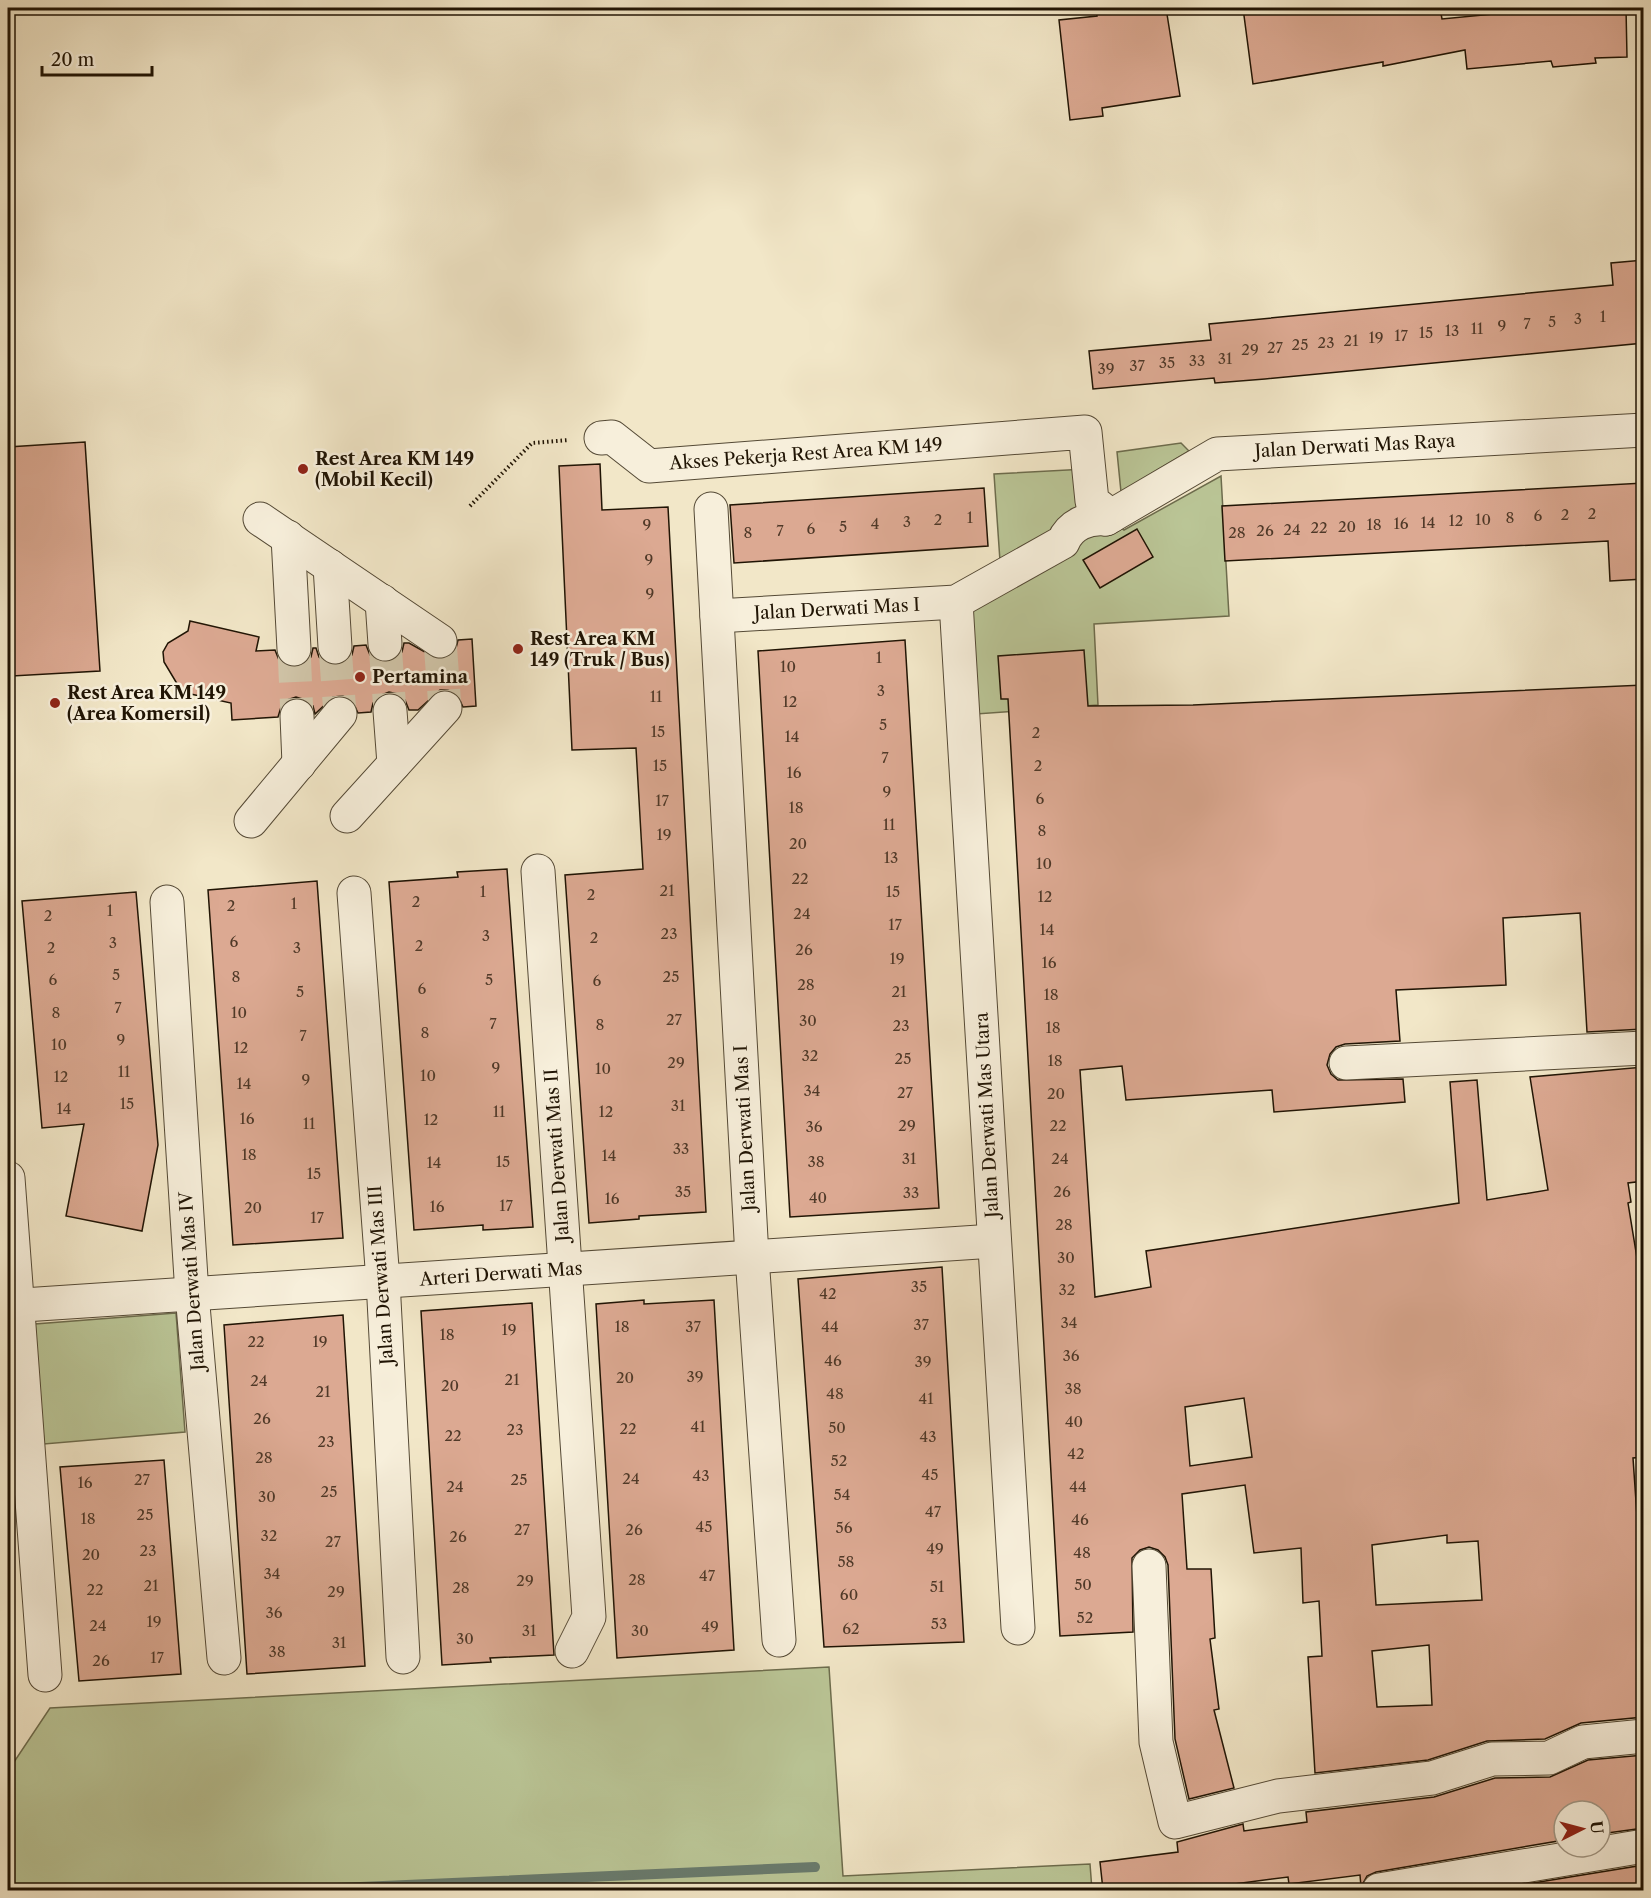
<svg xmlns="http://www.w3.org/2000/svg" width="1651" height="1898" font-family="'Libre Caslon Text',serif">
	<rect width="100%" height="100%" fill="#f2e7c8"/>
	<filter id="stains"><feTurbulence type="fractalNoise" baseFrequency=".00333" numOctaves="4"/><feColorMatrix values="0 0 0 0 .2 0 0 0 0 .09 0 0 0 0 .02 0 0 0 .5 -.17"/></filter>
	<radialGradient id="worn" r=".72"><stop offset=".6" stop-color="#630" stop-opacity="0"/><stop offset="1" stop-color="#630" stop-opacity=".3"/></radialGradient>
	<!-- green -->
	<g fill="#bac596" stroke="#6d6c4d" stroke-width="1.5">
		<path d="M1181,443L1189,451L1121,492L1117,452Z"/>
		<path d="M1086,469L1089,502L1124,530L1221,476L1229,616L1094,624L1098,705L976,714L969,611L1002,590L994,474Z"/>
		<path d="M176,1313L185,1432L44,1444L35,1324Z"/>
		<path d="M829,1667L843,1876L1090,1864L1092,1890H8V1771L50,1708Z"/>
	</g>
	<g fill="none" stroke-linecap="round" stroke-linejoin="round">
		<!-- stream -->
		<path stroke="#6a7b6d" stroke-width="10" d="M291,1890L815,1867"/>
	</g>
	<!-- building -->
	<g fill="#dca992" stroke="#201404" stroke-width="1.5" fill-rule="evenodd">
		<path d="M1096,8H1166L1180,96L1102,108L1103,116L1070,120L1059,20L1097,16Z"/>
		<path d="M1243,8H1440L1442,19L1524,11V8H1626L1627,57L1595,58L1596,63L1553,67L1551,61L1467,69L1465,50L1383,66V62L1253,84Z"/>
		<path d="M1644,260V343L1265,379L1215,383L1214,378L1093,389L1089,351L1211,340L1209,324L1613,285L1611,263Z"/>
		<path d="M85,442L100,671L12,676L8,602V447Z"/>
		<path d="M600,464L602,510L668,507L706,1212L639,1216V1219L589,1223L565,875L643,869L636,748L572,750L559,466Z"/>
		<path d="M1644,483V579L1610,581L1608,541L1225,561L1222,506Z"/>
		<path d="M984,488L988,546L734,563L730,505Z"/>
		<path d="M1137,529L1153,557L1100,588L1083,560Z"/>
		<path d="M190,621L259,637L256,651L275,650L279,660L285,665L294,668L305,664L311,657L313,648H316L319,657L326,663L336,666L346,662L352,655L354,646L366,645L370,655L376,661L386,663L396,659L402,652L404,643H409L439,660L449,658L455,652L458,640L472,639L476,706L463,707L457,694L448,690H440L418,710H409L405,700L398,694L389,692L379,696L373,703L371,712L358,713L352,700L343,696L333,697L315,714L313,706L306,700L296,697L287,700L281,707L278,717L232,720L231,703L182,692L164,662L163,652L168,643L188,631Z"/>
		<path d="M905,640L939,1208L790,1217L758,651Z"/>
		<path d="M1084,650L1088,706L1193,705L1644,685V1029L1587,1032L1580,913L1503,918L1506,985L1396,990L1400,1041L1345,1044L1336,1047L1330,1054L1327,1065L1331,1074L1338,1080L1403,1079L1405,1102L1274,1112L1272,1090L1126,1100L1122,1066L1080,1070L1095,1297L1151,1287L1146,1251L1459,1203L1450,1082L1477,1080L1487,1200L1548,1190L1530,1077L1644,1067V1181L1628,1183L1631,1202L1628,1203L1644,1301V1457L1633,1458L1644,1618V1717L1581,1723L1545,1739L1487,1741L1428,1760L1315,1773L1308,1657L1322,1656L1319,1601L1303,1603L1301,1548L1254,1553L1245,1485L1182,1494L1187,1569H1211L1215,1638L1210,1639L1219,1709L1214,1710L1234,1788L1189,1799L1175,1739L1168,1565L1165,1557L1158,1550L1149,1547L1140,1550L1132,1558L1133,1632L1060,1636L1011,751L1008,699H1001L998,656ZM1244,1398L1252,1457L1190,1466L1185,1407ZM1447,1535V1543L1478,1541L1482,1600L1376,1605L1372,1545ZM1429,1645L1432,1705L1377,1707L1372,1651Z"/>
		<path d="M507,869L533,1227L483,1230V1225L414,1230L389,882L458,877L457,872Z"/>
		<path d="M317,881L343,1238L233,1245L208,890Z"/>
		<path d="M136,892L158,1145L142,1231L66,1216L84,1124L42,1128L22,901Z"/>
		<path d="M942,1267L964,1642L824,1647L798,1279Z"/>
		<path d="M644,1300V1304L714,1300L734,1650L617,1658L596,1304Z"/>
		<path d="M532,1303L554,1655L490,1658L491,1662L442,1665L421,1311Z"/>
		<path d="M343,1315L365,1666L247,1674L224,1325Z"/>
		<path d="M164,1460L181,1674L79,1681L60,1467Z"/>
		<path d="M1644,1755V1828L1600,1834V1811H1564V1840L1376,1872L1367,1876L1361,1887L1360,1875L1289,1884L1288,1877L1189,1890H1103L1100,1862L1178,1852L1177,1842L1243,1824L1244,1831L1307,1822L1306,1812L1434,1797L1495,1778L1550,1777L1588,1760Z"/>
		<path d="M1644,1865V1890H1490Z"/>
	</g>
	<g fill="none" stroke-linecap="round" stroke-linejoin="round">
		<!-- minor-tunnel -->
		<g stroke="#d2c7ab" stroke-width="33" stroke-dasharray="33 16" stroke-linecap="butt">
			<path d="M440,641L445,708"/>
			<path d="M385,644L390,711"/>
			<path d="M335,647L340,714"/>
			<path d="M294,649L297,716"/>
		</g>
		<defs>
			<g id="minor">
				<path d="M601,438L612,437L649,466L1085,432L1092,501L1111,516"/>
				<path d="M711,509L752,1257L779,1640"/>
				<path d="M260,519L440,641"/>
				<path d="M1106,519L1217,454L1644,430"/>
				<path d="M288,537L294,649"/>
				<path d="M330,566L335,647"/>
				<path d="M382,601L385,644"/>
				<path d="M956,602L1018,1628"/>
				<path d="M717,616L956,602L1063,542C1070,525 1088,517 1106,519"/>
				<path d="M390,711L394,764"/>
				<path d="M297,716L299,764"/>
				<path d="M347,816L445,708"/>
				<path d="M251,821L340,714"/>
				<path d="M538,871L589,1617L572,1651"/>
				<path d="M354,893L383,1281L403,1657"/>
				<path d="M167,902L192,1294L224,1658"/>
				<path d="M1346,1063L1644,1048"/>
				<path d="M8,1178L45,1675"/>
				<path d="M8,1306L994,1241"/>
				<path d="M1149,1566L1156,1742L1175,1822L1278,1796L1432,1778L1492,1759L1549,1758L1583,1742L1644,1736"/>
				<path d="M1379,1890L1644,1846"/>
			</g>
		</defs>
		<!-- minor casing -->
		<use href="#minor" stroke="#544935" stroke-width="35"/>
		<!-- path -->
		<path stroke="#201404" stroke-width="4" stroke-dasharray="1.5 3" stroke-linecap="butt" d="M470,506L532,443L569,440"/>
		<!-- minor -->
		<use href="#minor" stroke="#f7efdb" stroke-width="33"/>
	</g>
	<!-- markers -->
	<g fill="#8f2418" stroke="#f7efdb" stroke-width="2">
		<circle cx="303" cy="469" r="6"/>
		<circle cx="518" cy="649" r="6"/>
		<circle cx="360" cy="677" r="6"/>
		<circle cx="55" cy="703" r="6"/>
	</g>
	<g text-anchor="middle" stroke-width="5" stroke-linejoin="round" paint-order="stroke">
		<!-- number labels -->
		<g font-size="15" fill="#4f3928">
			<text x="1603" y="322">1</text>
			<text x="1578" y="324">3</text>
			<text x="1552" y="327">5</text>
			<text x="1527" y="329">7</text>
			<text x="1502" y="331">9</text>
			<text x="1477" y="334">11</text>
			<text x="1452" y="336">13</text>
			<text x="1426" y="338">15</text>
			<text x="1401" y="341">17</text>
			<text x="1376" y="343">19</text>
			<text x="1351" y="346">21</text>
			<text x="1326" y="348">23</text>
			<text x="1300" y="350">25</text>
			<text x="1275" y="353">27</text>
			<text x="1250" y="355">29</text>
			<text x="1225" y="364">31</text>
			<text x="1197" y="366">33</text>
			<text x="1167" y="368">35</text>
			<text x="1137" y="371">37</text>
			<text x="1106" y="374">39</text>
			<text x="1592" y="519">2</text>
			<text x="1565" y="520">2</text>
			<text x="1538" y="521">6</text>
			<text x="970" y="523">1</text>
			<text x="1510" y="523">8</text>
			<text x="938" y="525">2</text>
			<text x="1483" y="525">10</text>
			<text x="1456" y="526">12</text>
			<text x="907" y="527">3</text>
			<text x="1428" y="528">14</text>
			<text x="875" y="529">4</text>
			<text x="1401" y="529">16</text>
			<text x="647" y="530">9</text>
			<text x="1374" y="530">18</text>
			<text x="843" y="532">5</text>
			<text x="1347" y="532">20</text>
			<text x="1319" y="533">22</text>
			<text x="811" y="534">6</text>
			<text x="1292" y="535">24</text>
			<text x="780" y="536">7</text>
			<text x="1265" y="536">26</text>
			<text x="748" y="538">8</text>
			<text x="1237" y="538">28</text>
			<text x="649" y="565">9</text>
			<text x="650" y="599">9</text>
			<text x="879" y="663">1</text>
			<text x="788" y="672">10</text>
			<text x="881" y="696">3</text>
			<text x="656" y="702">11</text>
			<text x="790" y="707">12</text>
			<text x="883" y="730">5</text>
			<text x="658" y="737">15</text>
			<text x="1036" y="738">2</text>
			<text x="792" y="742">14</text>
			<text x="885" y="763">7</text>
			<text x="660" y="771">15</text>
			<text x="1038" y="771">2</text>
			<text x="794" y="778">16</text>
			<text x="887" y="797">9</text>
			<text x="1040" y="804">6</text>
			<text x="662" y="806">17</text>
			<text x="796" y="813">18</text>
			<text x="889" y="830">11</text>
			<text x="1042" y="836">8</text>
			<text x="664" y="840">19</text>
			<text x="798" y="849">20</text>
			<text x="891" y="863">13</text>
			<text x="1044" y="869">10</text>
			<text x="800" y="884">22</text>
			<text x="667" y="896">21</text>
			<text x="483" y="897">1</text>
			<text x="893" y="897">15</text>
			<text x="591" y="900">2</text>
			<text x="1045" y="902">12</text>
			<text x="416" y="907">2</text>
			<text x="294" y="909">1</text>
			<text x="231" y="911">2</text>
			<text x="110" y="916">1</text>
			<text x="802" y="919">24</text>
			<text x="48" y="921">2</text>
			<text x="895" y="930">17</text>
			<text x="1047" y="935">14</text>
			<text x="669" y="939">23</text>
			<text x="486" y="941">3</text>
			<text x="594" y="943">2</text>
			<text x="234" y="947">6</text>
			<text x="113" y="948">3</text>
			<text x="419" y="951">2</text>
			<text x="51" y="953">2</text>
			<text x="297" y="953">3</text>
			<text x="804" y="955">26</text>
			<text x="897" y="964">19</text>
			<text x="1049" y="968">16</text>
			<text x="116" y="980">5</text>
			<text x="236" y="982">8</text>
			<text x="671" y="982">25</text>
			<text x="53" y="985">6</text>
			<text x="489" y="985">5</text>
			<text x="597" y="986">6</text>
			<text x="806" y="990">28</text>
			<text x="422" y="994">6</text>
			<text x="300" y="997">5</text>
			<text x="899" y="997">21</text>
			<text x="1051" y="1000">18</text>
			<text x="118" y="1013">7</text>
			<text x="56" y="1018">8</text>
			<text x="239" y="1018">10</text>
			<text x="674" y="1025">27</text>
			<text x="808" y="1026">30</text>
			<text x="493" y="1029">7</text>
			<text x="600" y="1030">8</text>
			<text x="901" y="1031">23</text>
			<text x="1053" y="1033">18</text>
			<text x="425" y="1038">8</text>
			<text x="303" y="1041">7</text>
			<text x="121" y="1045">9</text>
			<text x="59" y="1050">10</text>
			<text x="241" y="1053">12</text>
			<text x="810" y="1061">32</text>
			<text x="903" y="1064">25</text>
			<text x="1055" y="1066">18</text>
			<text x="676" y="1068">29</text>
			<text x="496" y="1073">9</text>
			<text x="603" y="1074">10</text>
			<text x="124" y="1077">11</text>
			<text x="428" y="1081">10</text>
			<text x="61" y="1082">12</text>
			<text x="306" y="1085">9</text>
			<text x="244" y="1089">14</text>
			<text x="812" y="1096">34</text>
			<text x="905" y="1098">27</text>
			<text x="1056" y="1099">20</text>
			<text x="127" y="1109">15</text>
			<text x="678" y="1111">31</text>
			<text x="64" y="1114">14</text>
			<text x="499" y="1117">11</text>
			<text x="606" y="1117">12</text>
			<text x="247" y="1124">16</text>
			<text x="431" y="1125">12</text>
			<text x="309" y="1129">11</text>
			<text x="907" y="1131">29</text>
			<text x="1058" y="1131">22</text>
			<text x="814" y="1132">36</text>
			<text x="681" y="1154">33</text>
			<text x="249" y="1160">18</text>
			<text x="609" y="1161">14</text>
			<text x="909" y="1164">31</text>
			<text x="1060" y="1164">24</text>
			<text x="503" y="1167">15</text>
			<text x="816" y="1167">38</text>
			<text x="434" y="1168">14</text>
			<text x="314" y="1179">15</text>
			<text x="683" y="1197">35</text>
			<text x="1062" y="1197">26</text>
			<text x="911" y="1198">33</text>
			<text x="818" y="1203">40</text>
			<text x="612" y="1204">16</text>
			<text x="506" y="1211">17</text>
			<text x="437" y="1212">16</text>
			<text x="253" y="1213">20</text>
			<text x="317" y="1223">17</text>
			<text x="1064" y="1230">28</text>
			<text x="1066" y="1263">30</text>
			<text x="919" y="1292">35</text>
			<text x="1067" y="1295">32</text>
			<text x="828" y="1299">42</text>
			<text x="1069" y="1328">34</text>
			<text x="921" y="1330">37</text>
			<text x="622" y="1332">18</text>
			<text x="693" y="1332">37</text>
			<text x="830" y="1332">44</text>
			<text x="509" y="1335">19</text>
			<text x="447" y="1340">18</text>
			<text x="256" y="1347">22</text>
			<text x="320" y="1347">19</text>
			<text x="1071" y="1361">36</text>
			<text x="833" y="1366">46</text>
			<text x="923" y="1367">39</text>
			<text x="695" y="1382">39</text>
			<text x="625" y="1383">20</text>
			<text x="512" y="1385">21</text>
			<text x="259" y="1386">24</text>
			<text x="450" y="1391">20</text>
			<text x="1073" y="1394">38</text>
			<text x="323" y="1397">21</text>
			<text x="835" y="1399">48</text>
			<text x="926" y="1404">41</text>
			<text x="262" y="1424">26</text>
			<text x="1074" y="1427">40</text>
			<text x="698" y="1432">41</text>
			<text x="837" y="1433">50</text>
			<text x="628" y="1434">22</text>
			<text x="515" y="1435">23</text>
			<text x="453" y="1441">22</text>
			<text x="928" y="1442">43</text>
			<text x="326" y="1447">23</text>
			<text x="1076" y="1459">42</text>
			<text x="264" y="1463">28</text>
			<text x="839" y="1466">52</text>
			<text x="930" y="1480">45</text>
			<text x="701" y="1481">43</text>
			<text x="631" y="1484">24</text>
			<text x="142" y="1485">27</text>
			<text x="519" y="1485">25</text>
			<text x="85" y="1488">16</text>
			<text x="455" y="1492">24</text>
			<text x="1078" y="1492">44</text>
			<text x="329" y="1497">25</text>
			<text x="842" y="1500">54</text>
			<text x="267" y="1502">30</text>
			<text x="933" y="1517">47</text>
			<text x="145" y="1520">25</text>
			<text x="88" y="1524">18</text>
			<text x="1080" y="1525">46</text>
			<text x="704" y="1532">45</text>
			<text x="844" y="1533">56</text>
			<text x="522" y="1535">27</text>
			<text x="634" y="1535">26</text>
			<text x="269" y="1541">32</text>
			<text x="458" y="1542">26</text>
			<text x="333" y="1547">27</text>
			<text x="935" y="1554">49</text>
			<text x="148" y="1556">23</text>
			<text x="1082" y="1558">48</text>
			<text x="91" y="1560">20</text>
			<text x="846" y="1567">58</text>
			<text x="272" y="1579">34</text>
			<text x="707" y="1581">47</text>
			<text x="637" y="1585">28</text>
			<text x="525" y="1586">29</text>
			<text x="1083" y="1590">50</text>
			<text x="151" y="1591">21</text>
			<text x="937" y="1592">51</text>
			<text x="461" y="1593">28</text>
			<text x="95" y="1595">22</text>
			<text x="336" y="1597">29</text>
			<text x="849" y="1600">60</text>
			<text x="274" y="1618">36</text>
			<text x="1085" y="1623">52</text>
			<text x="154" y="1627">19</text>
			<text x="939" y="1629">53</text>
			<text x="98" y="1631">24</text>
			<text x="710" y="1632">49</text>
			<text x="851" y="1634">62</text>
			<text x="529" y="1636">31</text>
			<text x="640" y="1636">30</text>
			<text x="465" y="1644">30</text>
			<text x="339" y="1648">31</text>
			<text x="277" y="1657">38</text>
			<text x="157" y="1663">17</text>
			<text x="101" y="1666">26</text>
		</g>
		<!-- street labels -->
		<g font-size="18" fill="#201404" stroke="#f7efdb">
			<text transform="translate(1355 446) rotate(-3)" y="6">Jalan Derwati Mas Raya</text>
			<text transform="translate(806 454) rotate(-4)" y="6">Akses Pekerja Rest Area KM 149</text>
			<text transform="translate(837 609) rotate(-3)" y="6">Jalan Derwati Mas I</text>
			<text transform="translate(987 1115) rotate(-93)" y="6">Jalan Derwati Mas Utara</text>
			<text transform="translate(745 1128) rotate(-93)" y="6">Jalan Derwati Mas I</text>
			<text transform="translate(557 1155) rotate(-94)" y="6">Jalan Derwati Mas II</text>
			<text transform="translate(501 1274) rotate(-4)" y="6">Arteri Derwati Mas</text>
			<text transform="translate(381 1275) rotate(-94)" y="6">Jalan Derwati Mas III</text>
			<text transform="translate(192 1281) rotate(-94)" y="6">Jalan Derwati Mas IV</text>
		</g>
		<!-- poi labels -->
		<g font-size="18" font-weight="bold" fill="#201404" stroke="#f7efdb" text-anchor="start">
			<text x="315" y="465">Rest Area KM 149<tspan x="315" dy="21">(Mobil Kecil)</tspan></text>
			<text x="530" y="645">Rest Area KM<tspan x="530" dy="21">149 (Truk / Bus)</tspan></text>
			<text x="372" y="683">Pertamina</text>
			<text x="67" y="699">Rest Area KM 149<tspan x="67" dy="21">(Area Komersil)</tspan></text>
		</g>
	</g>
	<!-- margin -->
	<rect width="1651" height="1898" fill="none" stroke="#f2e7c8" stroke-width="30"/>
	<rect x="9" y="9" width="1633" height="1880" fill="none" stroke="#201404" stroke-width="3"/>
	<rect x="15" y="15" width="1621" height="1868" fill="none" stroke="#201404" stroke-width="1.5"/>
	<!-- north arrow -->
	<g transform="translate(1582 1829) rotate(84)"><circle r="28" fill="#f7efdb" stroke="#a19785" stroke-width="1.5"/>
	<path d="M0-4.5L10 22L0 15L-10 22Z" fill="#8f2418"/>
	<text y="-9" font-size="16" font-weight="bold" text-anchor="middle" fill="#201404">U</text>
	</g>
	<!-- scale -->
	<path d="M42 66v9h110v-9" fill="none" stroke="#201404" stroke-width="3"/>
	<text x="51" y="66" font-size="18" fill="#201404" stroke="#f7efdb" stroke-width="4.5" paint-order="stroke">20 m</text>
	<rect width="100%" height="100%" filter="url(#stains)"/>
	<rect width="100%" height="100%" fill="url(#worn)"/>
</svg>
